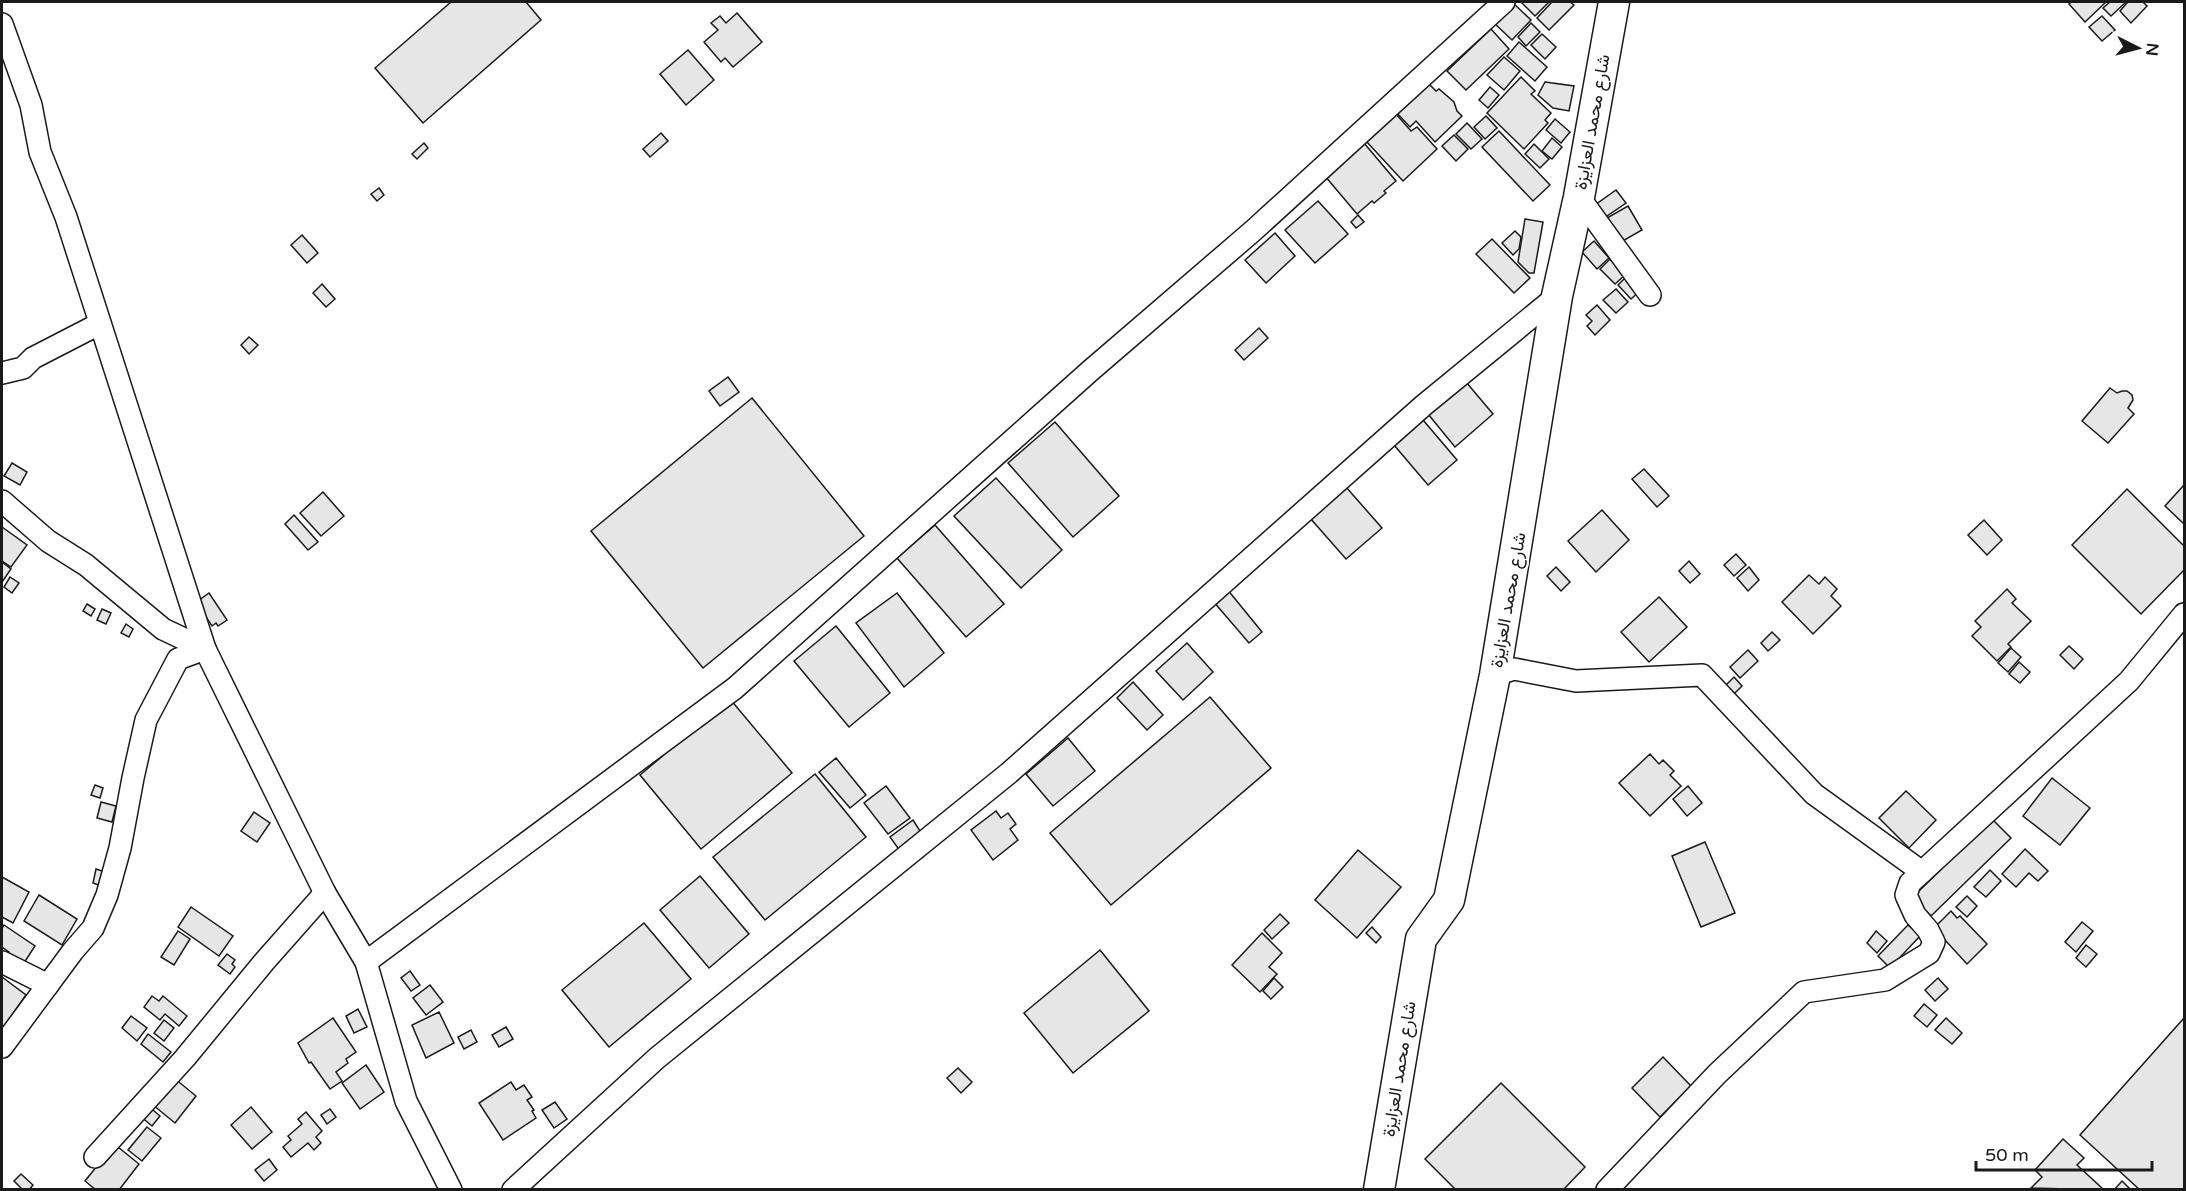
<svg xmlns="http://www.w3.org/2000/svg" width="2186" height="1191" font-family="'Varela Round',Vazirmatn,sans-serif">
	<rect width="100%" height="100%" fill="#fff"/>
	<!-- building -->
	<g fill="#e6e6e6" stroke="#1a1a1a" stroke-width="1.5">
		<path d="M451,2H526L541,20L423,123L375,68Z"/>
		<path d="M1521,2H1549L1535,16Z"/>
		<path d="M1552,2H1570L1574,5L1549,30L1537,18Z"/>
		<path d="M2071,2H2106L2085,22L2069,4Z"/>
		<path d="M2110,2H2123L2125,3L2111,16L2103,8Z"/>
		<path d="M2125,2H2143L2147,6L2131,23L2120,11L2127,3Z"/>
		<path d="M1513,3L1531,20L1512,40L1494,23Z"/>
		<path d="M737,13L762,42L733,67L725,58L721,62L704,42L718,30L711,23L720,16L726,23Z"/>
		<path d="M2102,16L2115,30L2102,41L2089,27Z"/>
		<path d="M1531,23L1540,32L1526,46L1518,37Z"/>
		<path d="M1491,29L1509,49L1466,90L1447,71Z"/>
		<path d="M1542,34L1556,47L1545,59L1531,45Z"/>
		<path d="M1519,42L1547,67L1535,81L1507,56Z"/>
		<path d="M688,50L714,80L686,105L660,74Z"/>
		<path d="M1504,57L1520,71L1504,90L1487,75Z"/>
		<path d="M1521,77L1535,91L1531,94L1551,113L1545,120L1548,123L1524,149L1487,113Z"/>
		<path d="M1427,82L1436,91L1439,89L1454,102L1457,111L1462,116L1435,142L1416,121L1410,127L1396,112Z"/>
		<path d="M1545,82L1574,86L1569,111L1553,108L1538,95Z"/>
		<path d="M1490,87L1499,95L1488,108L1479,100Z"/>
		<path d="M1396,114L1411,131L1417,127L1437,149L1403,181L1366,141Z"/>
		<path d="M1486,116L1497,128L1485,139L1474,127Z"/>
		<path d="M1555,119L1570,132L1561,143L1546,130Z"/>
		<path d="M1467,123L1482,139L1471,149L1456,134Z"/>
		<path d="M1499,131L1550,185L1533,201L1482,147Z"/>
		<path d="M661,133L668,141L650,157L643,149Z"/>
		<path d="M1454,135L1468,149L1456,161L1442,146Z"/>
		<path d="M1552,138L1562,147L1552,159L1542,151Z"/>
		<path d="M424,143L428,148L417,159L412,154Z"/>
		<path d="M1364,143L1396,181L1384,191L1386,193L1374,203L1372,201L1357,214L1325,176Z"/>
		<path d="M1534,144L1549,159L1540,168L1525,154Z"/>
		<path d="M379,188L384,195L377,201L371,194Z"/>
		<path d="M1616,190L1626,203L1604,218L1595,205Z"/>
		<path d="M1318,201L1348,234L1315,263L1285,230Z"/>
		<path d="M1628,206L1642,230L1621,242L1607,218Z"/>
		<path d="M1358,215L1364,222L1356,228L1351,222Z"/>
		<path d="M1525,219L1543,222L1534,273H1529L1518,262Z"/>
		<path d="M1515,231L1521,237L1519,249L1513,255L1502,243Z"/>
		<path d="M1275,233L1295,256L1266,283L1245,260Z"/>
		<path d="M302,235L318,253L307,263L291,245Z"/>
		<path d="M1492,239L1530,278L1514,293L1476,254Z"/>
		<path d="M1594,241L1609,258L1597,269L1582,252Z"/>
		<path d="M1610,259L1625,275L1615,284L1600,269Z"/>
		<path d="M1627,276L1640,291L1631,299L1618,285Z"/>
		<path d="M322,284L335,299L326,307L313,293Z"/>
		<path d="M1616,289L1628,302L1616,313L1603,300Z"/>
		<path d="M1597,305L1610,320L1595,335L1587,326L1592,321L1586,315Z"/>
		<path d="M1259,328L1268,338L1244,360L1235,350Z"/>
		<path d="M249,337L258,345L249,354L241,345Z"/>
		<path d="M728,377L739,392L720,406L709,391Z"/>
		<path d="M1466,382L1493,414L1455,447L1428,414Z"/>
		<path d="M2110,388L2117,393L2122,391H2127L2132,395L2133,400L2128,408L2134,414L2108,443L2082,421Z"/>
		<path d="M752,398L864,536L703,668L591,531Z"/>
		<path d="M1423,420L1457,460L1428,485L1394,445Z"/>
		<path d="M1055,422L1119,496L1073,537L1008,463Z"/>
		<path d="M12,463L27,472L20,485L4,476Z"/>
		<path d="M1644,469L1669,496L1657,507L1632,479Z"/>
		<path d="M996,478L1062,550L1021,588L954,516Z"/>
		<path d="M2184,485V524L2165,506Z"/>
		<path d="M1346,487L1382,528L1346,559L1310,518Z"/>
		<path d="M2127,489L2184,546V570L2141,614L2072,545Z"/>
		<path d="M323,492L344,516L321,536L300,513Z"/>
		<path d="M1602,510L1629,540L1596,572L1568,541Z"/>
		<path d="M294,515L318,542L308,550L285,524Z"/>
		<path d="M1984,520L2002,540L1987,555L1968,535Z"/>
		<path d="M935,525L1004,604L966,637L897,558Z"/>
		<path d="M2,527L27,545L11,567L2,561Z"/>
		<path d="M1736,554L1746,565L1734,576L1724,565Z"/>
		<path d="M1689,561L1700,574L1690,583L1679,571Z"/>
		<path d="M2,562L11,569L2,582Z"/>
		<path d="M1556,567L1570,582L1561,591L1547,576Z"/>
		<path d="M1749,567L1759,580L1748,591L1737,578Z"/>
		<path d="M1809,575L1819,584L1825,577L1837,589L1831,596L1841,606L1813,634L1782,602Z"/>
		<path d="M10,577L19,583L12,593L4,587Z"/>
		<path d="M1227,589L1262,632L1249,643L1213,601Z"/>
		<path d="M2007,589L2016,599L2012,603L2031,621L2008,644L2011,647L1997,661L1972,636L1981,627L1975,621Z"/>
		<path d="M209,593L227,620L218,626L216,623L212,626L198,605V601Z"/>
		<path d="M897,593L944,653L904,687L856,623Z"/>
		<path d="M1659,597L1687,627L1649,662L1621,632Z"/>
		<path d="M87,604L95,609L91,616L83,611Z"/>
		<path d="M102,609L111,613L106,624L97,620Z"/>
		<path d="M126,624L133,629L129,637L121,633Z"/>
		<path d="M836,626L890,693L849,727L794,661Z"/>
		<path d="M1772,632L1780,640L1768,651L1761,643Z"/>
		<path d="M1187,643L1213,672L1183,700L1156,671Z"/>
		<path d="M2069,646L2083,659L2074,669L2060,655Z"/>
		<path d="M2011,648L2021,657L2008,672L1998,663Z"/>
		<path d="M1748,650L1758,661L1740,678L1730,667Z"/>
		<path d="M2019,662L2030,672L2020,683L2009,674Z"/>
		<path d="M1734,677L1742,686L1732,696L1724,687Z"/>
		<path d="M1133,682L1163,715L1147,730L1117,698Z"/>
		<path d="M1210,697L1271,768L1111,905L1050,833Z"/>
		<path d="M730,699L792,773L701,849L640,775Z"/>
		<path d="M1068,738L1095,771L1053,806L1026,774Z"/>
		<path d="M1650,754L1659,764L1663,760L1674,771L1670,775L1681,786L1650,816L1619,783Z"/>
		<path d="M836,758L866,795L850,808L819,772Z"/>
		<path d="M815,774L866,837L765,920L713,857Z"/>
		<path d="M2052,778L2090,808L2060,845L2023,816Z"/>
		<path d="M95,785L103,788L100,798L91,795Z"/>
		<path d="M886,786L910,818L888,834L864,803Z"/>
		<path d="M1688,786L1702,803L1687,816L1673,799Z"/>
		<path d="M1906,791L1936,820L1909,848L1879,818Z"/>
		<path d="M101,802L116,806L112,822L97,818Z"/>
		<path d="M996,811L1001,818L1008,813L1016,824L1010,829L1018,840L993,860L971,830Z"/>
		<path d="M254,812L270,823L257,842L241,831Z"/>
		<path d="M1992,819L2011,838L1931,916L1913,897Z"/>
		<path d="M913,820L922,834L900,851L890,837Z"/>
		<path d="M1705,842L1735,913L1701,927L1672,856Z"/>
		<path d="M2025,849L2048,871L2038,881L2029,873L2016,887L2002,874Z"/>
		<path d="M1358,850L1401,887L1357,938L1315,900Z"/>
		<path d="M96,869L105,872L101,886L93,883Z"/>
		<path d="M1990,870L2001,881L1986,897L1974,887Z"/>
		<path d="M700,876L749,934L709,968L660,910Z"/>
		<path d="M2,877L29,892L13,923L2,917Z"/>
		<path d="M39,895L77,919L62,945L24,921Z"/>
		<path d="M1967,896L1977,906L1967,917L1956,907Z"/>
		<path d="M191,907L233,936L219,956L178,927Z"/>
		<path d="M1951,911L1957,918L1960,916L1987,944L1967,964L1934,928Z"/>
		<path d="M1280,914L1289,923L1272,939L1264,930Z"/>
		<path d="M2082,922L2093,931L2076,952L2065,942Z"/>
		<path d="M644,923L691,979L609,1047L562,990Z"/>
		<path d="M4,925L35,946L24,963L5,956L9,952L2,947V928Z"/>
		<path d="M1908,925L1920,936L1890,968L1878,956Z"/>
		<path d="M1372,927L1381,937L1376,943L1366,933Z"/>
		<path d="M178,931L190,939L174,965L161,957Z"/>
		<path d="M1876,931L1887,941L1877,953L1867,943Z"/>
		<path d="M1262,933L1282,953L1269,967L1277,974L1260,992L1232,965Z"/>
		<path d="M2086,945L2097,954L2086,967L2076,958Z"/>
		<path d="M1100,950L1149,1011L1073,1073L1024,1013Z"/>
		<path d="M227,954L235,960L232,964L235,967L230,974L218,965Z"/>
		<path d="M410,971L420,985L411,991L401,978Z"/>
		<path d="M2,977L26,995L2,1029Z"/>
		<path d="M1274,978L1283,987L1271,999L1263,991Z"/>
		<path d="M1938,978L1948,989L1935,1001L1925,990Z"/>
		<path d="M430,985L443,1002L426,1015L413,998Z"/>
		<path d="M152,996L159,1001L163,996L187,1016L179,1026L165,1014L160,1020L144,1007Z"/>
		<path d="M1924,1004L1937,1015L1927,1027L1914,1016Z"/>
		<path d="M358,1009L367,1027L354,1033L346,1016Z"/>
		<path d="M439,1012L454,1043L426,1058L412,1025Z"/>
		<path d="M131,1016L147,1028L137,1041L122,1028Z"/>
		<path d="M333,1018L356,1052L346,1059L348,1063L336,1072L342,1081L330,1089L311,1062L309,1063L298,1043Z"/>
		<path d="M1946,1018L1962,1033L1952,1044L1935,1030Z"/>
		<path d="M2184,1018V1190H2140L2080,1135Z"/>
		<path d="M164,1020L174,1028L164,1041L154,1033Z"/>
		<path d="M506,1027L513,1039L499,1047L492,1035Z"/>
		<path d="M471,1030L477,1042L464,1049L458,1037Z"/>
		<path d="M148,1034L171,1052L163,1062L141,1044Z"/>
		<path d="M1663,1057L1691,1086L1660,1117L1632,1088Z"/>
		<path d="M366,1065L384,1092L360,1109L342,1083Z"/>
		<path d="M958,1068L972,1082L961,1093L947,1078Z"/>
		<path d="M174,1078L196,1096L175,1123L153,1105Z"/>
		<path d="M511,1082L516,1090L524,1085L532,1097L527,1100L534,1110L532,1111L536,1118L503,1140L479,1103Z"/>
		<path d="M1501,1083L1585,1167L1563,1190H1456L1425,1159Z"/>
		<path d="M555,1102L567,1119L554,1128L542,1110Z"/>
		<path d="M147,1105L160,1116L152,1126L139,1115Z"/>
		<path d="M251,1107L272,1132L252,1149L231,1125Z"/>
		<path d="M330,1109L336,1117L327,1124L321,1115Z"/>
		<path d="M306,1112L322,1131L316,1137L321,1143L314,1150L308,1143L291,1157L283,1147L291,1140L288,1136L302,1124L298,1119Z"/>
		<path d="M147,1127L161,1138L142,1161L128,1150Z"/>
		<path d="M2063,1139L2084,1158L2077,1165L2104,1190L2031,1188L2042,1177L2035,1170Z"/>
		<path d="M118,1147L139,1164L119,1190H96L85,1181L101,1161L104,1164Z"/>
		<path d="M269,1159L277,1170L264,1181L255,1170Z"/>
		<path d="M21,1174L33,1185L29,1190H23L14,1181Z"/>
		<path d="M2122,1181L2131,1190H2114Z"/>
	</g>
	<g fill="none" stroke-linecap="round" stroke-linejoin="round">
		<defs>
			<g id="minor">
				<path d="M2,24L31,105L40,152L66,217L205,649L325,893L366,962L406,1101L451,1190"/>
				<path d="M1579,197L1650,295"/>
				<path d="M2,373L23,368L33,358L99,324"/>
				<path d="M2,501L48,541L86,565L163,629L205,649"/>
				<path d="M1495,675L1514,669L1576,681L1702,675L1814,794L1922,872"/>
				<path d="M2,962L48,985"/>
				<path d="M366,962L735,688L1090,371L1254,230L1504,2"/>
				<path d="M2,1047L73,951L93,928L107,895L120,848L133,778L146,720L178,659L205,649"/>
				<path d="M95,1157L185,1058L264,962L325,893"/>
				<path d="M513,1190L657,1058L1009,773L1424,405L1557,296"/>
				<path d="M1607,1190L1717,1074L1804,992L1885,980L1929,953L1934,942L1928,930L1915,915L1906,895L1910,883L2129,681L2184,614"/>
			</g>
			<path id="secondary" d="M1379,1190L1421,939L1449,900L1495,675L1557,296L1579,197L1614,2"/>
		</defs>
		<!-- minor casing -->
		<use href="#minor" stroke="#1a1a1a" stroke-width="24"/>
		<!-- secondary casing -->
		<use href="#secondary" stroke="#1a1a1a" stroke-width="33"/>
		<!-- minor -->
		<use href="#minor" stroke="#fff" stroke-width="21"/>
		<!-- secondary -->
		<use href="#secondary" stroke="#fff" stroke-width="30"/>
	</g>
	<g text-anchor="middle" stroke-width="4.5" stroke-linejoin="round" paint-order="stroke">
		<!-- street labels -->
		<g font-size="18" fill="#1a1a1a" stroke="#fff">
			<text transform="translate(1592 122) rotate(-80)" y="6">شارع محمد العزايزة</text>
			<text transform="translate(1508 600) rotate(-80)" y="6">شارع محمد العزايزة</text>
			<text transform="translate(1399 1069) rotate(-81)" y="6">شارع محمد العزايزة</text>
		</g>
	</g>
	<!-- border -->
	<rect width="2186" height="1191" fill="none" stroke="#1a1a1a" stroke-width="6"/>
	<!-- north arrow -->
	<g transform="translate(2138 48) rotate(96)" stroke="#ffffff" stroke-width="4.5" paint-order="stroke">
	<path d="M0-4.5L10 22L0 15L-10 22Z" fill="#1a1a1a"/>
	<text y="-9" font-size="16" font-weight="bold" text-anchor="middle" fill="#1a1a1a">N</text>
	</g>
	<!-- scale -->
	<path d="M1976 1161v9h176v-9" fill="none" stroke="#1a1a1a" stroke-width="3"/>
	<text x="1985" y="1161" font-size="18" fill="#1a1a1a" stroke="#ffffff" stroke-width="4.5" paint-order="stroke">50 m</text>
</svg>
